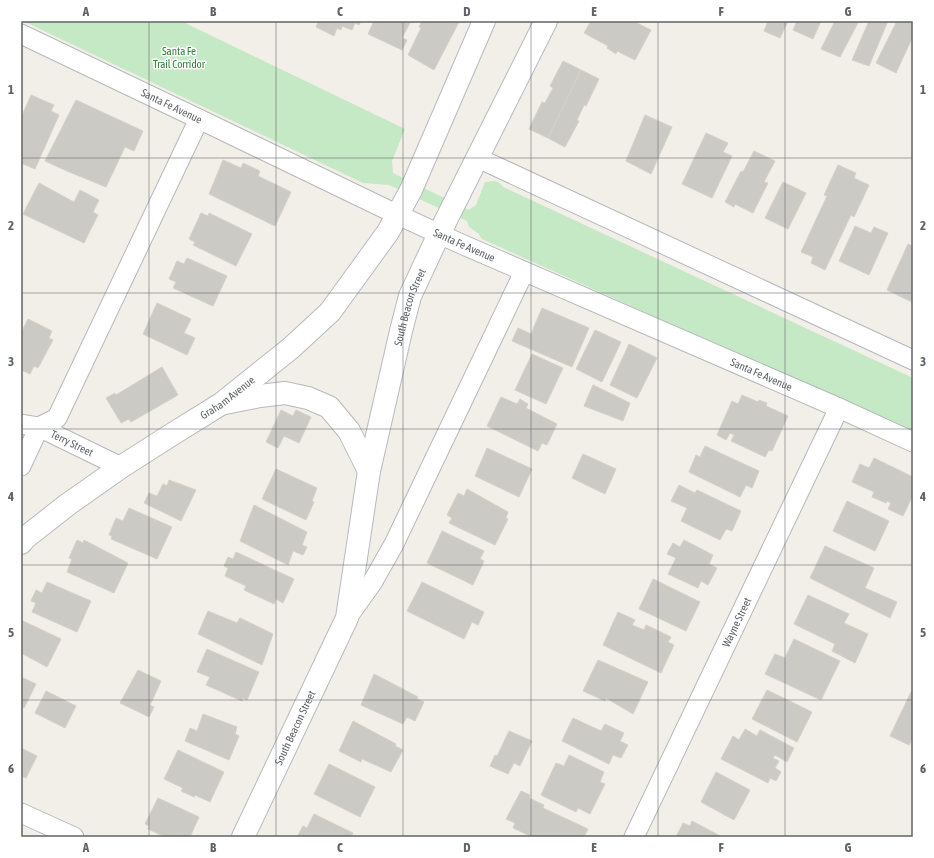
<svg xmlns="http://www.w3.org/2000/svg" width="934" height="858" font-family="'Asap Condensed',sans-serif">
	<rect width="100%" height="100%" fill="#f1efe8"/>
	<!-- green -->
	<path fill="#c5e8c5" d="M23,21H181L405,129L392,161L393,173L469,210L476,205L485,182C494,181 498,180 503,187L913,378V433L482,239L478,233L469,227L467,221L389,185L363,183Z"/>
	<!-- building -->
	<g fill="#cccac5" stroke="#d6d1c6">
		<path d="M316,21H361L359,25L355,23L352,30L342,26L341,30L337,28L334,36L316,27L318,22Z"/>
		<path d="M374,21H411L402,38L407,40L402,50L368,34Z"/>
		<path d="M422,21L459,22L434,70L408,55L421,28L419,27Z"/>
		<path d="M591,21H633L651,30L635,60L617,51L616,54L607,48L608,46L584,33Z"/>
		<path d="M768,21H788L780,38L764,31Z"/>
		<path d="M797,21H821L813,39L793,30Z"/>
		<path d="M835,21H859L840,57L821,49Z"/>
		<path d="M869,21H888L869,66L852,60Z"/>
		<path d="M897,21H913V36L896,73L876,63Z"/>
		<path d="M563,61L581,70L548,138L529,129L542,102L545,103L553,88L550,86Z"/>
		<path d="M581,70L599,79L586,106L584,105L577,120L579,121L565,147L548,138Z"/>
		<path d="M31,95L54,105L51,111L59,115L35,169L21,163V118Z"/>
		<path d="M76,100L143,131L134,151L125,147L106,187L67,171L45,161Z"/>
		<path d="M645,115L672,127L651,174L626,161Z"/>
		<path d="M706,133L728,143L723,152L732,156L712,198L682,184Z"/>
		<path d="M754,151L775,161L764,182L768,183L753,213L735,204L734,207L725,202L741,171L743,172Z"/>
		<path d="M223,160L241,168L243,163L260,171L258,176L291,192L275,226L209,194Z"/>
		<path d="M838,165L856,173L854,178L869,185L854,217L851,215L825,270L811,263L813,257L801,252L827,196L824,195Z"/>
		<path d="M783,182L806,193L788,229L765,218Z"/>
		<path d="M39,183L74,202L80,190L99,200L93,212L98,215L84,243L23,214Z"/>
		<path d="M201,213L208,216L209,213L252,234L236,266L193,245L195,242L189,239Z"/>
		<path d="M855,226L871,233L874,227L888,233L869,275L839,261Z"/>
		<path d="M908,244L912,246L913,244V297L912,302L887,290Z"/>
		<path d="M187,258L227,276L213,306L173,288L176,282L169,279L177,261L184,264Z"/>
		<path d="M157,303L191,319L184,333L195,338L187,355L143,334Z"/>
		<path d="M542,308L589,328L572,367L512,341L518,328L531,334Z"/>
		<path d="M28,319L52,331L49,338L53,340L38,368L34,366L30,374L21,370V333Z"/>
		<path d="M595,330L621,342L602,382L576,369Z"/>
		<path d="M629,344L657,358L637,398L610,385Z"/>
		<path d="M532,354L563,368L546,404L515,390Z"/>
		<path d="M162,367L178,395L131,422L129,419L121,423L106,398L115,393L116,395Z"/>
		<path d="M593,385L630,403L623,421L584,406Z"/>
		<path d="M742,395L758,402L759,400L767,403L766,406L788,416L772,451L769,450L765,457L731,441L734,435L730,433L726,440L717,435L732,401L738,404Z"/>
		<path d="M501,397L517,404L520,399L528,404L526,408L557,424L547,445L542,443L538,451L487,426Z"/>
		<path d="M281,410L293,416L296,410L311,417L299,443L284,436L278,448L266,442Z"/>
		<path d="M705,446L759,471L752,488L746,485L740,497L689,472L696,455L700,457Z"/>
		<path d="M487,448L532,469L519,497L475,476Z"/>
		<path d="M583,454L616,469L605,494L572,478Z"/>
		<path d="M874,458L913,477V495L903,516L888,509L891,503L887,501L886,503L872,497L874,492L852,482L860,464L869,468Z"/>
		<path d="M276,469L317,488L312,501L314,502L306,520L262,499Z"/>
		<path d="M169,480L196,490L181,521L144,503L149,493L157,496L163,484L167,486Z"/>
		<path d="M679,485L695,493L697,490L741,511L732,531L726,529L720,540L681,521L687,508L671,501Z"/>
		<path d="M467,489L508,512L506,518L508,519L495,545L449,523L452,518L447,515L458,493L464,496Z"/>
		<path d="M847,501L889,521L875,551L833,531Z"/>
		<path d="M254,505L307,532L302,545L307,547L303,555L293,551L288,565L240,541Z"/>
		<path d="M129,508L172,527L157,559L111,539L112,536L109,535L116,518L123,521Z"/>
		<path d="M442,531L484,551L480,559L484,561L473,585L427,563Z"/>
		<path d="M77,540L83,543L84,540L128,563L114,593L67,572L72,559L69,558Z"/>
		<path d="M684,540L713,555L709,564L717,568L708,585L701,581L698,588L668,574L676,558L667,554L673,543L680,547Z"/>
		<path d="M825,546L874,568L865,588L897,602L890,618L810,578Z"/>
		<path d="M236,552L294,579L283,603L276,599L274,604L244,590L246,586L225,576L228,568L224,566L228,557L233,559Z"/>
		<path d="M653,579L700,602L686,631L639,609Z"/>
		<path d="M47,582L91,601L77,632L32,612L36,603L31,601L36,590L42,593Z"/>
		<path d="M422,582L484,612L478,625L472,622L464,639L407,611Z"/>
		<path d="M808,595L849,614L844,623L868,634L855,663L832,651L835,644L794,624Z"/>
		<path d="M208,611L237,623L240,618L273,634L262,665L198,634Z"/>
		<path d="M618,612L635,620L632,625L644,630L646,625L671,637L668,642L674,645L661,673L603,645Z"/>
		<path d="M21,620L61,639L47,667L21,653Z"/>
		<path d="M794,639L840,661L821,700L765,674L775,654L785,658Z"/>
		<path d="M207,649L259,672L247,700L243,698L242,701L206,685L210,677L197,672Z"/>
		<path d="M598,660L648,682L633,714L606,698L605,701L583,691Z"/>
		<path d="M138,670L161,681L150,705L154,707L149,717L120,703Z"/>
		<path d="M374,674L418,697L417,699L424,702L415,721L407,717L403,724L361,705Z"/>
		<path d="M21,677L36,684L24,708L21,706Z"/>
		<path d="M767,690L812,712L797,742L752,719Z"/>
		<path d="M46,691L76,706L65,728L35,713Z"/>
		<path d="M911,692L913,693V738L909,745L890,736Z"/>
		<path d="M203,714L237,727L235,734L239,736L229,760L185,741L190,728L197,731Z"/>
		<path d="M573,718L601,731L605,724L624,733L620,741L628,745L621,758L613,755L609,764L562,741Z"/>
		<path d="M353,721L396,744L395,746L403,750L391,772L362,759L361,762L339,751Z"/>
		<path d="M745,729L757,736L760,730L794,748L787,762L775,755L773,758L779,761L775,768L781,772L776,781L770,778L768,783L721,759L733,736L739,740Z"/>
		<path d="M509,731L532,741L520,766L514,763L508,774L490,766L495,755L497,756Z"/>
		<path d="M21,748L37,756L26,778L21,776Z"/>
		<path d="M178,750L224,772L210,802L195,795L194,797L181,791L183,788L164,779Z"/>
		<path d="M569,755L604,772L600,782L605,784L590,814L578,808L576,812L541,795L556,763L564,766Z"/>
		<path d="M329,764L375,787L360,817L314,794Z"/>
		<path d="M716,772L750,790L734,820L701,802Z"/>
		<path d="M521,791L530,795L529,798L544,805L543,808L588,829L584,837H530V836L513,828L515,823L506,819Z"/>
		<path d="M158,798L199,817L190,837H165L148,829L149,826L145,824Z"/>
		<path d="M314,814L353,833L351,837H297L303,826L307,828Z"/>
		<path d="M692,821L722,837H676L683,823L690,826Z"/>
	</g>
	<g fill="none" stroke-linecap="round" stroke-linejoin="round">
		<defs>
			<g id="street">
				<path id="s1" d="M21,34L199,119L398,215L459,243L839,408L913,442"/>
				<path d="M478,158L913,360"/>
				<path id="s2" d="M21,424L39,427L121,467"/>
				<path d="M21,466L39,427L57,418L199,119"/>
				<path d="M347,618L372,583L394,544L524,272"/>
				<path d="M21,813L74,837"/>
				<path id="s3" d="M634,837L839,408"/>
			</g>
			<g id="secondary">
				<path d="M225,403L260,396L285,393L308,398L329,407L349,431L369,471"/>
				<path id="s4" d="M21,543L25,538L67,505L121,467L171,435L221,404L291,348L330,312L388,232L411,190L484,21"/>
				<path id="s5" d="M243,837L347,618L369,471L401,331L410,296L439,234L546,21"/>
			</g>
		</defs>
		<!-- street casing -->
		<use href="#street" stroke="#b5b8bc" stroke-width="21"/>
		<!-- secondary casing -->
		<use href="#secondary" stroke="#b6babf" stroke-width="24"/>
		<!-- street -->
		<use href="#street" stroke="#fff" stroke-width="19"/>
		<!-- secondary -->
		<use href="#secondary" stroke="#fff" stroke-width="22"/>
	</g>
	<!-- grid -->
	<path fill="none" stroke="#5f6368" stroke-width="1" stroke-opacity="0.55" d="M149,21V837M276,21V837M403,21V837M531,21V837M658,21V837M785,21V837M21,158H913M21,293H913M21,429H913M21,565H913M21,700H913"/>
	<g text-anchor="middle" stroke-width="3" stroke-linejoin="round" paint-order="stroke">
		<!-- park labels -->
		<g font-size="11" fill="#348238" stroke="#fff">
			<text x="179" y="55">Santa Fe<tspan x="179" dy="13">Trail Corridor</tspan></text>
		</g>
		<!-- street labels -->
		<g font-size="11" fill="#5f6368" stroke="#fff">
			<text dy="4" stroke="none"><textPath href="#s1" startOffset="167">Santa Fe Avenue</textPath></text>
			<text dy="4" stroke="none"><textPath href="#s1" startOffset="491">Santa Fe Avenue</textPath></text>
			<text dy="4" stroke="none"><textPath href="#s5" startOffset="560">South Beacon Street</textPath></text>
			<text dy="4" stroke="none"><textPath href="#s1" startOffset="815">Santa Fe Avenue</textPath></text>
			<text dy="4" stroke="none"><textPath href="#s4" startOffset="253">Graham Avenue</textPath></text>
			<text dy="4" stroke="none"><textPath href="#s2" startOffset="55">Terry Street</textPath></text>
			<text dy="4" stroke="none"><textPath href="#s3" startOffset="238">Wayne Street</textPath></text>
			<text dy="4" stroke="none"><textPath href="#s5" startOffset="121">South Beacon Street</textPath></text>
		</g>
	</g>
	<!-- border -->
	<rect width="934" height="858" fill="none" stroke="#ffffff" stroke-width="44"/>
	<rect x="22" y="22" width="890" height="814" fill="none" stroke="#5f6368" stroke-width="1.5"/>
	<g font-size="13" text-anchor="middle" font-weight="bold" fill="#5f6368">
		<text x="86" y="16">A</text>
		<text x="213" y="16">B</text>
		<text x="340" y="16">C</text>
		<text x="467" y="16">D</text>
		<text x="594" y="16">E</text>
		<text x="721" y="16">F</text>
		<text x="848" y="16">G</text>
		<text x="11" y="94">1</text>
		<text x="923" y="94">1</text>
		<text x="11" y="230">2</text>
		<text x="923" y="230">2</text>
		<text x="11" y="366">3</text>
		<text x="923" y="366">3</text>
		<text x="11" y="501">4</text>
		<text x="923" y="501">4</text>
		<text x="11" y="637">5</text>
		<text x="923" y="637">5</text>
		<text x="11" y="773">6</text>
		<text x="923" y="773">6</text>
		<text x="86" y="852">A</text>
		<text x="213" y="852">B</text>
		<text x="340" y="852">C</text>
		<text x="467" y="852">D</text>
		<text x="594" y="852">E</text>
		<text x="721" y="852">F</text>
		<text x="848" y="852">G</text>
	</g>
</svg>
